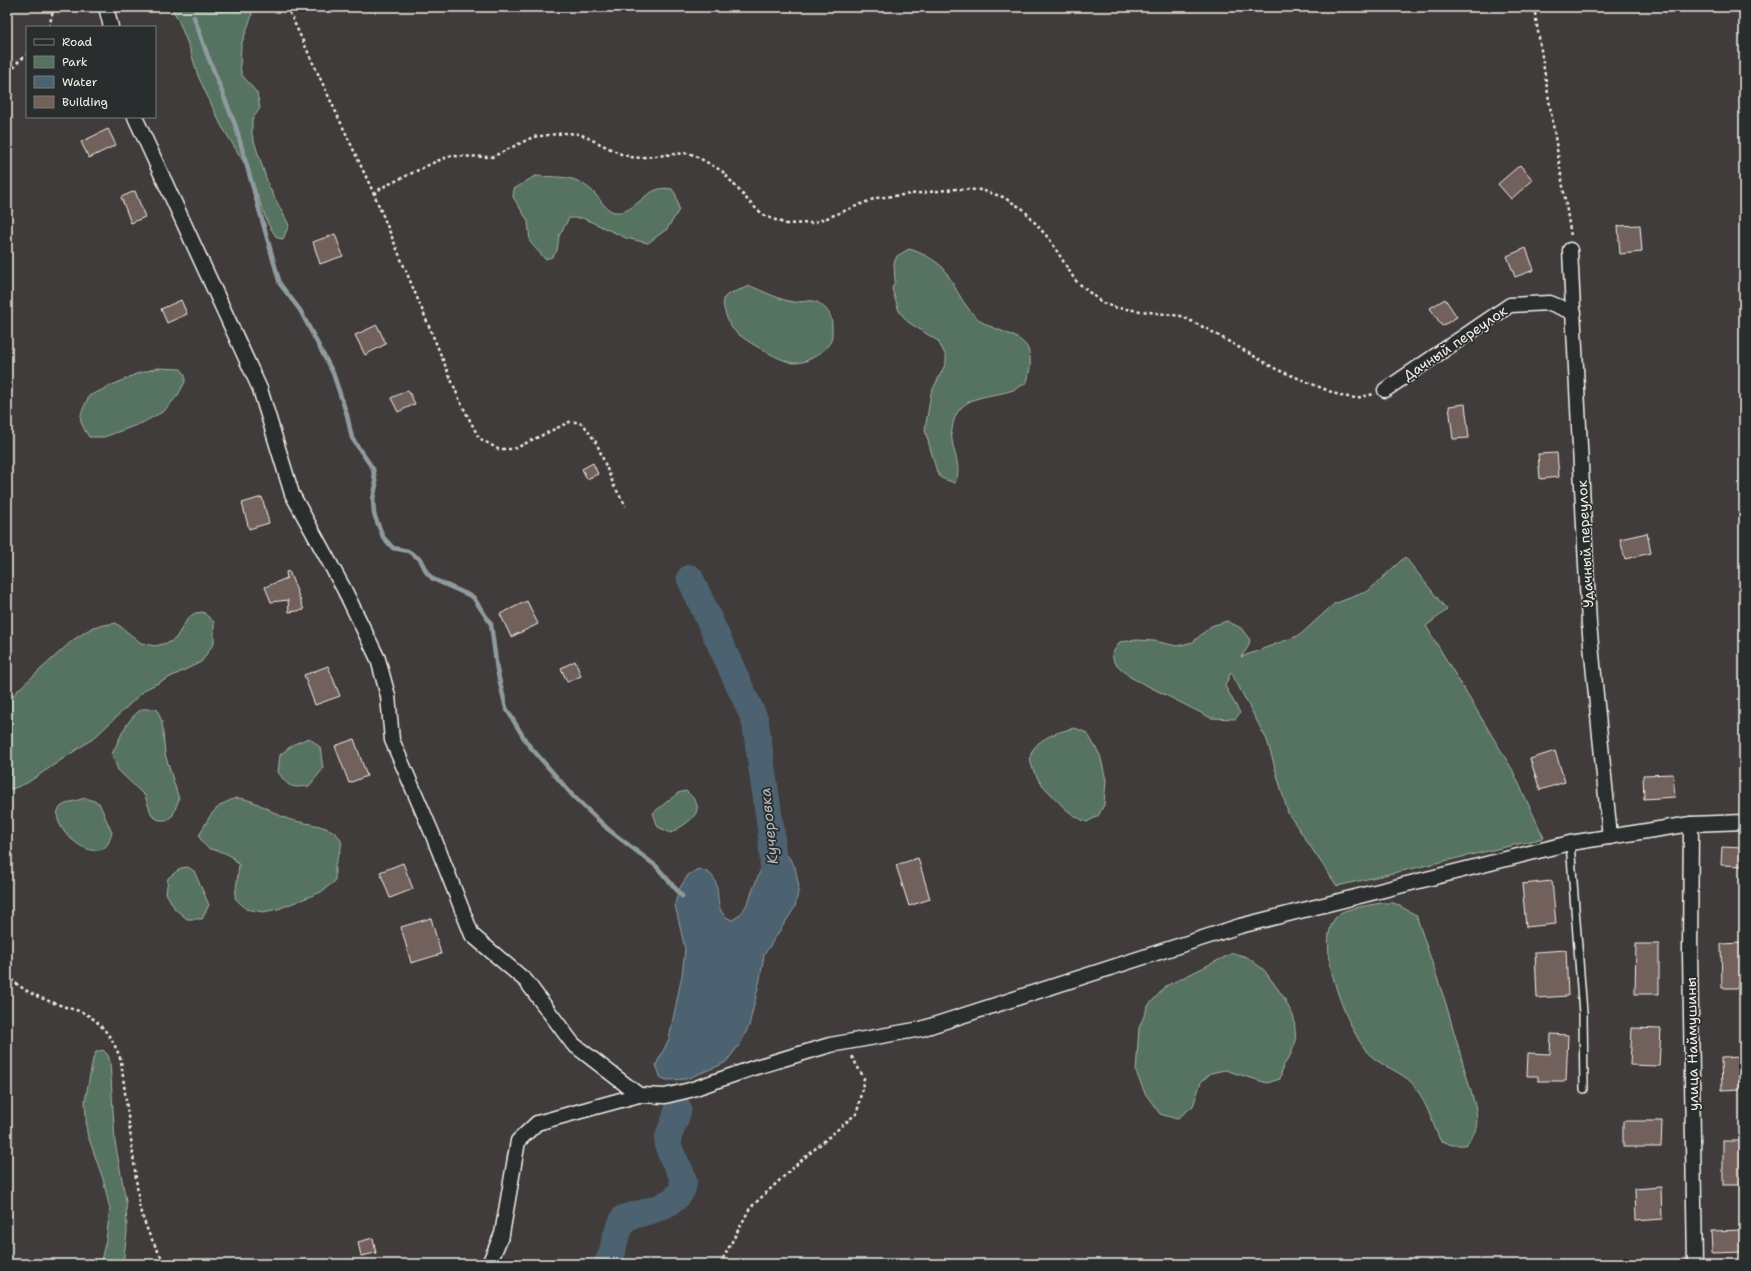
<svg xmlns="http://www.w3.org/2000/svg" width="1751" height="1271" font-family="'Shantell Sans',sans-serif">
	<rect width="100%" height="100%" fill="#403c3c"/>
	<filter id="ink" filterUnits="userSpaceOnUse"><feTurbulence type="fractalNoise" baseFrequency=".025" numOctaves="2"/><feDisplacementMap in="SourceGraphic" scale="8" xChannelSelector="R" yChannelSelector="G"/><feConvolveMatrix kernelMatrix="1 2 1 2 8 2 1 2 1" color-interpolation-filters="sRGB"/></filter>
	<g filter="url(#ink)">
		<!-- green -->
		<g fill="#577260" stroke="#a6b2a4">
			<path d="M171,7H250L252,15L241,45L240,67L242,75L257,93L260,108L252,120V135L269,187L289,225L283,239L277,238L268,224L248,169L221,125L198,76L191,52L178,19Z"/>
			<path d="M535,176C546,177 565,176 575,180C581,182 591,189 595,194C601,200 606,211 615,212C637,215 645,183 672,189L676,195L679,210L667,229L648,243L626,238L583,218H569L559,236L557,251L552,257L545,259L530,242L528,221L513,197L514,189Z"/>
			<path d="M909,249C918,251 938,261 944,269C955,285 961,303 976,317C989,331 1020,332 1028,349C1032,360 1030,371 1027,382C1023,385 1018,388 1013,390C987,399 957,393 952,429C949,448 964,465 955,483L941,478L937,472L925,430L931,393L946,363V356L938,341L908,322L899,311L892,289L895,281L894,263L897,256Z"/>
			<path d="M750,286C763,291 780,300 793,302C800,303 811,299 817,302C827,308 832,315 832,326C832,332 833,339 829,344C822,354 805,364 793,363C780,361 739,338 732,328C727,320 723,309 723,299L728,294Z"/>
			<path d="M158,368L181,369L185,375V382L178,395L164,411L142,423L104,437H89C76,417 80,416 89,396L136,374Z"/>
			<path d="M1405,557L1447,610L1426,626L1512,769L1544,838L1337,886L1288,813L1267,740L1231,672L1225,686L1240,713L1235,719L1211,718L1130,677L1114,662L1112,654L1120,642L1136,640L1154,641L1177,646L1193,642L1211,626L1227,621L1241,628L1250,640L1248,647L1241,657L1300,635L1334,604L1368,591Z"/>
			<path d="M203,612L214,622V643L201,662L146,689L94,738L27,783L12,789H7V703L19,689L73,640L93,627L116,623L141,643L155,646L170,642L176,638L188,618L195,613Z"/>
			<path d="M142,709H157L162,722L165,754L179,799L173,815L167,820H159L152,816L145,796L118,770L112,754C121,737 125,720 142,709Z"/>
			<path d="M1075,728L1087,733L1100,755L1106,780L1104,805L1098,816L1087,822C1071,816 1062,806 1051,794C1046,789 1040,783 1037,777C1033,771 1029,761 1031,754C1036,738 1061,731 1075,728Z"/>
			<path d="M309,738L320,747L323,769L309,786C291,788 289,788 278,772L280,755L294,744Z"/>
			<path d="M686,791C689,794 693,797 695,801C705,815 680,827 671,833L658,827L653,813L678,793Z"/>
			<path d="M86,798L99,803L112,833C110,838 109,844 105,847C87,863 43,819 62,806C68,802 79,800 86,798Z"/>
			<path d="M237,798C256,799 271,813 288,819C302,824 330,824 339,837C346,845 336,857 335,866C335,871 335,876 335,881L321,892L278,909L263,912L246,909L235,898L239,865C236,861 232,856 227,854C213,848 206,852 199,836C210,815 214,805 237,798Z"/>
			<path d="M188,867L194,871L209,905L202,919H187L175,909L166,893L168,878L181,868Z"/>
			<path d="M1381,903H1394L1416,915L1446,1004L1476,1109C1478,1127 1477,1132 1465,1145H1452L1440,1140C1433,1124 1424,1096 1412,1083C1400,1071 1381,1066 1369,1054C1348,1032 1307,932 1342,912C1350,908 1371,905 1381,903Z"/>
			<path d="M1233,953L1247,957L1264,970L1283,996L1294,1018L1296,1041L1290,1056L1283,1066L1280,1079L1267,1083L1225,1070L1211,1073L1201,1082L1193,1106L1177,1119L1160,1114L1145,1093L1136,1072L1139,1028L1148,1006L1166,986Z"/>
			<path d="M103,1050L108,1055L110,1062L115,1142L126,1201L127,1232L123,1264H100L106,1240L110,1209L103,1179L87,1133L85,1101L93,1059L96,1052Z"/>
		</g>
		<!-- water -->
		<path fill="#4d6270" stroke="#909ba0" d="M777,853L788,856L795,867L799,887L795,907L764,955L760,979L749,1026L740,1044L726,1062L718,1066L686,1079L667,1080L661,1078L656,1065L669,1039L682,975L685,949L675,905L678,891L688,875L698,869C732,875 705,910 732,920C755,911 754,859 777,853Z"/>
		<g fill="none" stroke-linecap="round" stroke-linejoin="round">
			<!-- stream -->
			<path stroke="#909ba0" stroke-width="4.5" d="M194,17L207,54L236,127L280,284L300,310L333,373L347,415L352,438L373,469L376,485L373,499L374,514L383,537L393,548L408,551L420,559L427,573L433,579L473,597L491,624L497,670L506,708L527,743L574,797L609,830L656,866L682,896"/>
			<!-- river -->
			<g stroke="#4d6270" stroke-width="27">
				<path d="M690,578L755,720L771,831L775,889L773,892"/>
				<path d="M607,1264L612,1254L615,1239L624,1218C644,1212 697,1203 680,1171C676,1162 667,1151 668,1140C669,1129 677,1121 678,1108"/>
			</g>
		</g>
		<!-- building -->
		<g fill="#72605b" stroke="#f4f1e8">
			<path d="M108,129L116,145L89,158L81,142Z"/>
			<path d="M1520,165L1533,180L1511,199L1498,184Z"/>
			<path d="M135,191L145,217L131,223L121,197Z"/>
			<path d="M1640,225L1642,252L1620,254L1618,226Z"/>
			<path d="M335,234L343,256L320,264L313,242Z"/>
			<path d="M1526,248L1534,270L1515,277L1507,256Z"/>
			<path d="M1445,299L1457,317L1442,326L1430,308Z"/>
			<path d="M181,300L187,314L167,323L161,309Z"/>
			<path d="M377,325L386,344L365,355L355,335Z"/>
			<path d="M408,390L415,404L398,412L391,398Z"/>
			<path d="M1465,404L1469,438L1453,439L1449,406Z"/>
			<path d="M1557,453L1559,477L1540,479L1538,454Z"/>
			<path d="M593,463L598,474L587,479L582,469Z"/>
			<path d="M262,497L269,523L249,529L242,503Z"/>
			<path d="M1647,533L1651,553L1625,559L1620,539Z"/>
			<path d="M289,571L300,599L304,610L289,612L288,600L271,602L265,587L287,578L286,572Z"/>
			<path d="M527,601L538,624L511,637L500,614Z"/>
			<path d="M575,661L581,676L567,682L561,668Z"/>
			<path d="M328,666L340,696L315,705L304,675Z"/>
			<path d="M354,739L367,776L349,783L335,746Z"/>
			<path d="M1555,751L1565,782L1540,790L1530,759Z"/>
			<path d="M1673,774L1675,797L1644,799L1643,775Z"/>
			<path d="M1722,847L1744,848V866L1721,865Z"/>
			<path d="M918,858L930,899L909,906L896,865Z"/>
			<path d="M403,863L413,889L390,898L380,872Z"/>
			<path d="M1552,881L1556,924L1526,927L1522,884Z"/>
			<path d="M431,918L441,954L411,963L401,927Z"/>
			<path d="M1743,943L1744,988H1722L1721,944Z"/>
			<path d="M1636,944H1659V994H1635Z"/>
			<path d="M1566,950L1568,996L1537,998L1535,952Z"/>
			<path d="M1632,1028L1661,1029L1659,1066L1630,1065Z"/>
			<path d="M1551,1034L1568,1035L1566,1081H1538V1076H1527L1528,1053L1550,1054Z"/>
			<path d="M1740,1057V1089L1722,1090L1721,1058Z"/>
			<path d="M1623,1121H1662L1661,1147H1623Z"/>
			<rect x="1723" y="1141" width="21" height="44"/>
			<path d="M1661,1187L1662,1219L1636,1221L1635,1189Z"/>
			<path d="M1744,1230V1252L1712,1253L1711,1231Z"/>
			<path d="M373,1238L376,1253L361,1256L358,1242Z"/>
		</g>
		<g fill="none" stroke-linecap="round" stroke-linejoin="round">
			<defs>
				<path id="lane" d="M1570,843L1583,1013L1584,1089"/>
				<g id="street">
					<path d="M106,7L111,27"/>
					<path d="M135,117L260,389L292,494L344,589L378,659L388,696L392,740L432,833L472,935L526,981L573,1044L639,1095L537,1123L518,1141L502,1234L489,1264"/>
					<path d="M1570,250L1589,624L1610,837"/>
					<path d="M1385,390L1510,305L1550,303L1574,313"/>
					<path d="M1691,824L1690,953L1695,1264"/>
					<path d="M639,1095L665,1096L690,1090L756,1067L830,1045L921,1029L1240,926L1570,843L1691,824L1744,822"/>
				</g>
			</defs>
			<!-- lane casing -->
			<use href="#lane" stroke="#f4f1e8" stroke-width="10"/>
			<!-- street casing -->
			<use href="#street" stroke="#f4f1e8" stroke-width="17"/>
			<!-- path -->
			<g stroke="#f4f1e8" stroke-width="2.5" stroke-dasharray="3 3" stroke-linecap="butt">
				<path d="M287,7L374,194L460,401L479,438L498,449H514L569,422H577L584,425L597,444L614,486L626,506"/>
				<path d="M1534,7L1571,236"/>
				<path d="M49,27L54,7"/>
				<path d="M7,78L17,63L27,54"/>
				<path d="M374,194L381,188L437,161L451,156L492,157L533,137L565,133L580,134L621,154L635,158L686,153L694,155L722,171L752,205L765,216L786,224L812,223L827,218L876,198L956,189L981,190L1003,197L1023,209L1050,240L1075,280L1102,303L1117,308L1181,316L1209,330L1276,369L1341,396L1356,398L1374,394"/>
				<path d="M7,975C23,992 42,999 63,1006C70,1009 78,1010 84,1013C103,1023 115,1042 121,1061L140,1210L149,1234L165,1264"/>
				<path d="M720,1264L750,1208L796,1165L857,1113L864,1078L852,1057L849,1056"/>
			</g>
			<!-- lane -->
			<use href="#lane" stroke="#2a2d2e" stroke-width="7"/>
			<!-- street -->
			<use href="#street" stroke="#2a2d2e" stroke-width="14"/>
		</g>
	</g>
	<g text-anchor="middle" stroke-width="3.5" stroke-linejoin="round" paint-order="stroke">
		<!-- street labels -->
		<g font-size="14" fill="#f4f1e8" stroke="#2a2d2e">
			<text transform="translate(1455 343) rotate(-34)" y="5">Дачный переулок</text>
			<text transform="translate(1585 544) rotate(-93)" y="5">Удачный переулок</text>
			<text transform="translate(1692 1044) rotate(-91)" y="5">улица Наймушины</text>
		</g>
		<!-- water labels -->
		<g font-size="15" font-style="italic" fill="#b1b8b8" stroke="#2a2d2e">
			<text transform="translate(769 826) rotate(-96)" y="5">Кучеровка</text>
		</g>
	</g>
	<!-- margin -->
	<rect width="1751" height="1271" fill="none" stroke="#2a2d2e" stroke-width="24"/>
	<rect x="12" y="12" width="1727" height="1247" fill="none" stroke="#f4f1e8" stroke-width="1.5" filter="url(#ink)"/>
	<!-- legend -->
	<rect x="26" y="26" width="130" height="92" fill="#2a2d2e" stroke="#7b7b78"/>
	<rect x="34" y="39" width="20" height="6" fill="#2a2d2e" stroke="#7b7b78"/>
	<text x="62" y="46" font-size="12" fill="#f4f1e8">Road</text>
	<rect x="34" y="56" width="20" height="12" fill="#577260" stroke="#7b7b78"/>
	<text x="62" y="66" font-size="12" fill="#f4f1e8">Park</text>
	<rect x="34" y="76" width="20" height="12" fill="#4d6270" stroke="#7b7b78"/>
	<text x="62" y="86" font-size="12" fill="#f4f1e8">Water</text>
	<rect x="34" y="96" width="20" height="12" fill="#72605b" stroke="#7b7b78"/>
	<text x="62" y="106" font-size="12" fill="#f4f1e8">Building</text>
</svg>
